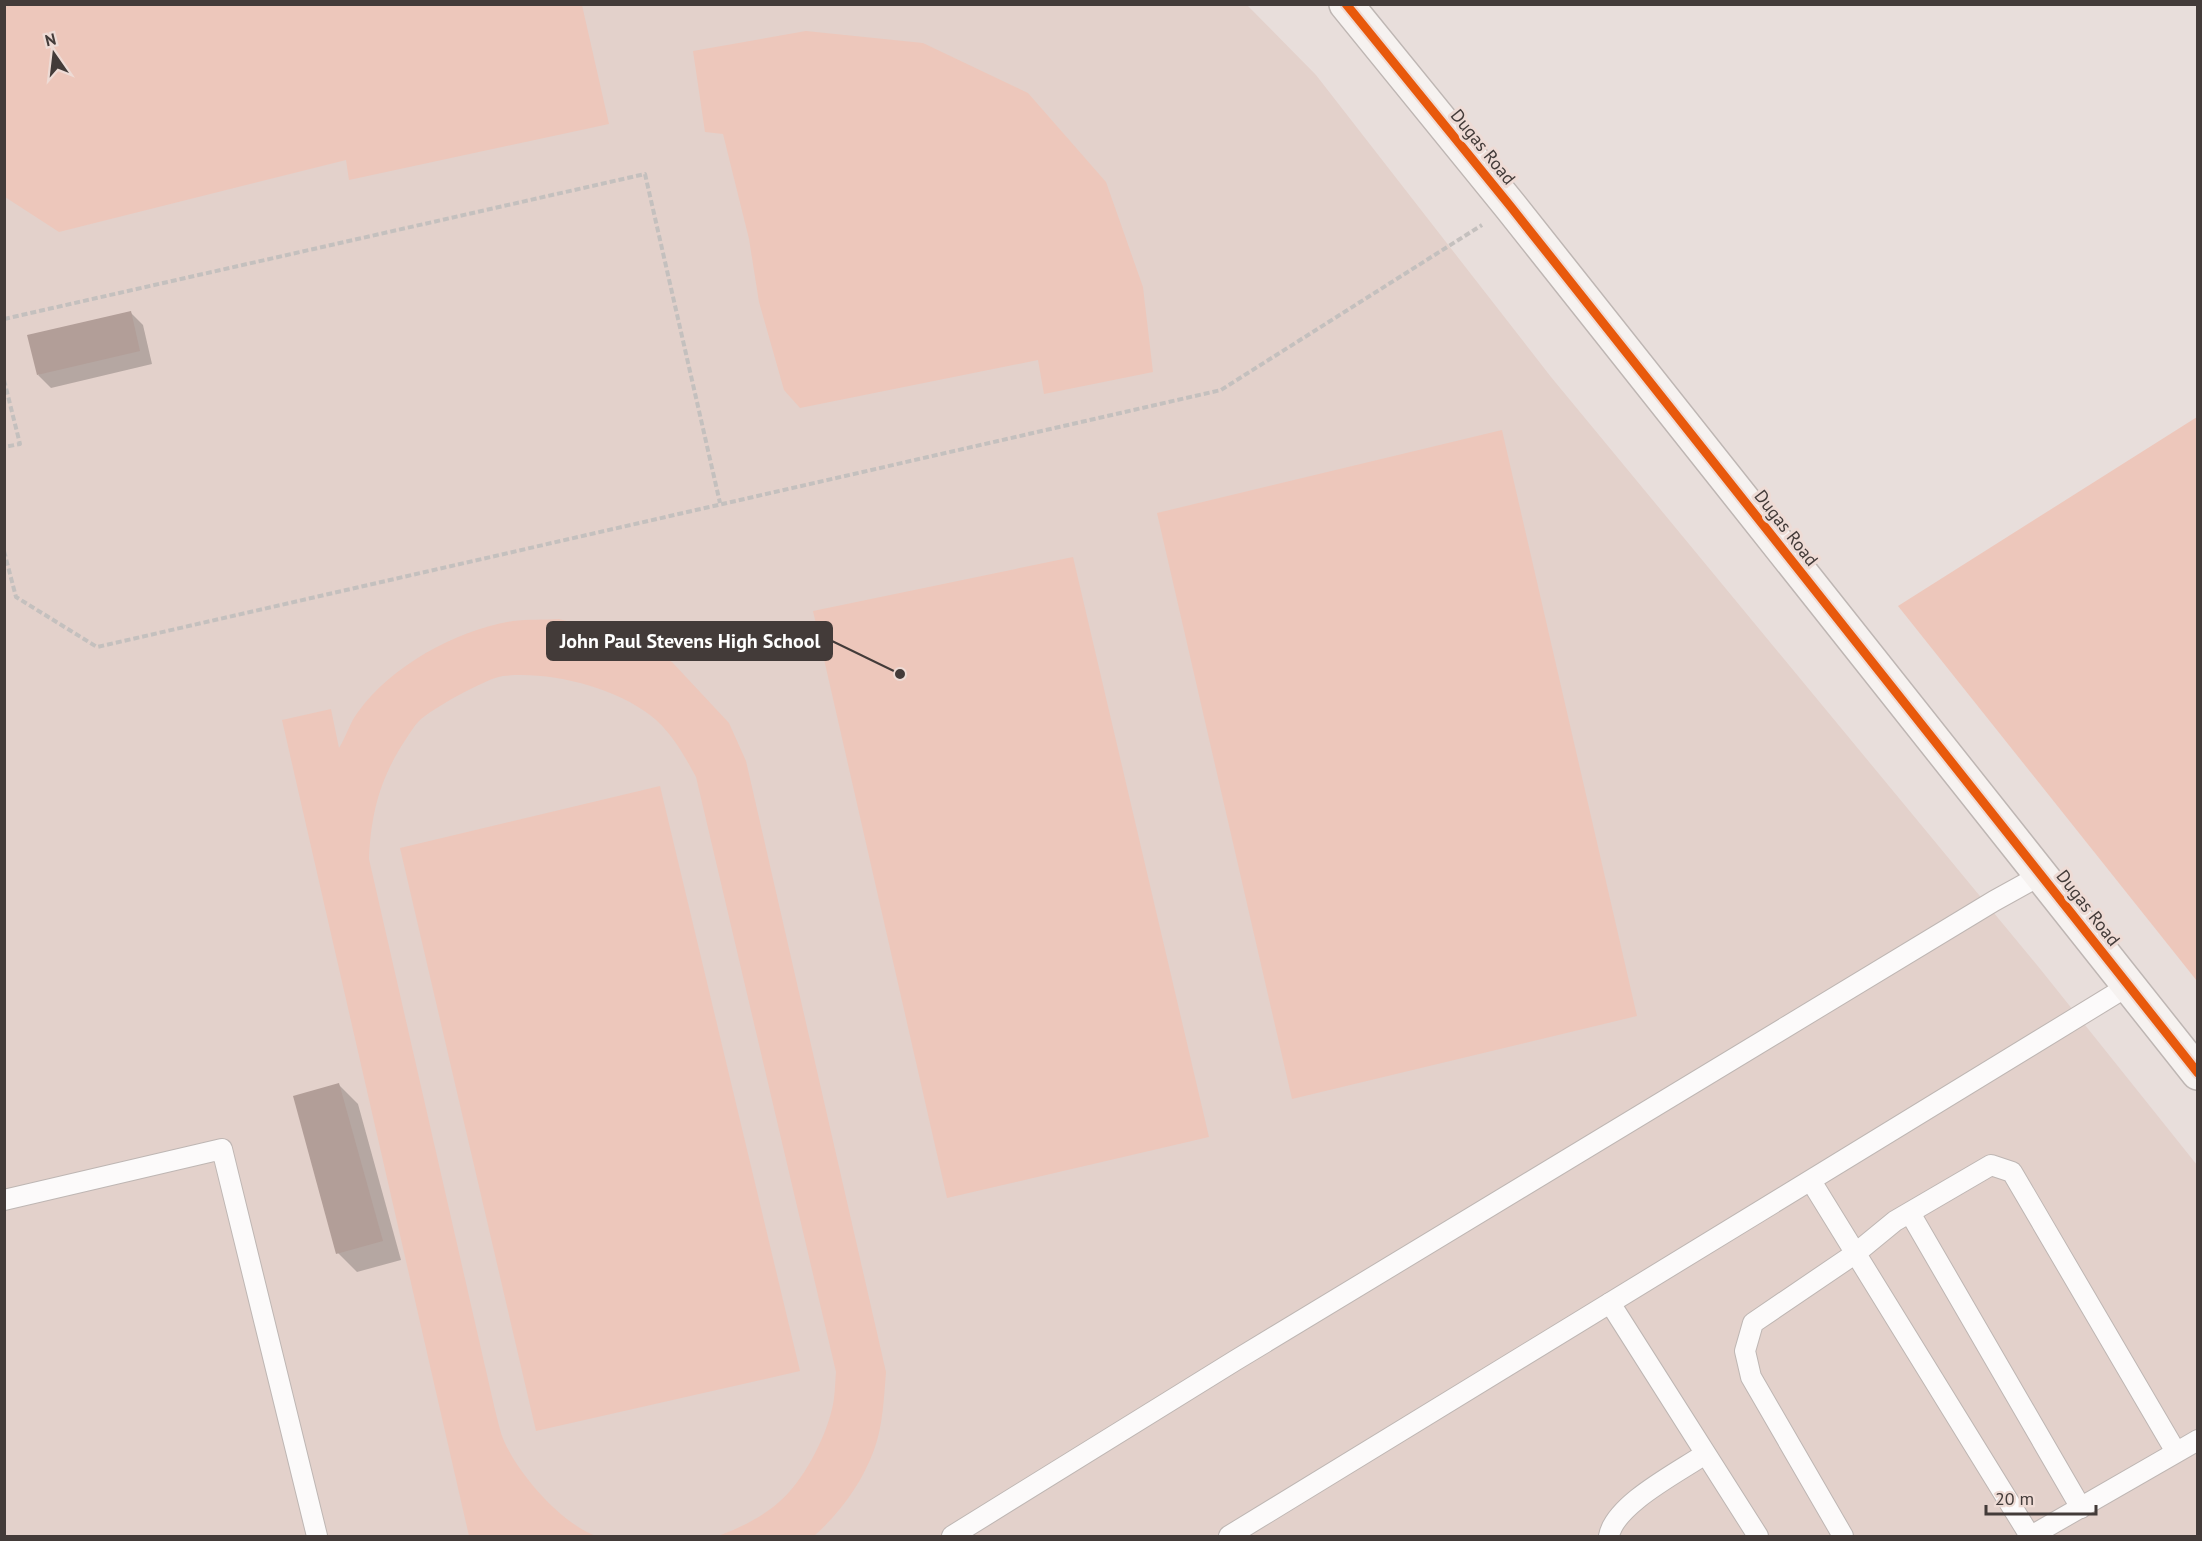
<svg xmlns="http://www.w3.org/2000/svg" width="2202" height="1541" font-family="'PT Sans',sans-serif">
	<rect width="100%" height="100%" fill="#e8dedb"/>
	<!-- built -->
	<path fill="#e3d1cb" d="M5,5H1247L1316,75L1551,377L2041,970L2197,1165V1536H5Z"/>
	<!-- green -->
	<g fill="#edc7bb">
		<path d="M4,5H582L609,124L349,180L346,160L59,232L5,197Z"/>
		<path d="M806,31L923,43L1028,93L1106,182L1143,287L1153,372L1044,394L1038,360L800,408L784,390L759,302L749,239L723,134L705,132L693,51Z"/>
		<path d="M2197,417V981L1898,606Z"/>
		<path d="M1502,430L1637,1016L1292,1099L1157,513Z"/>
		<path d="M1073,557L1209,1137L947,1198L813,611Z"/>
		<path d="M559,619L601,630L633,642L672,662L729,723L746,761L886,1372C884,1397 883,1426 874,1450C862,1483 840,1513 814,1536H718C740,1528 762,1517 779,1502C803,1482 825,1439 832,1409C835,1398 835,1384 836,1372L696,777C684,755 671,731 650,715C613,687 550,671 503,676C487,678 431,709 419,721C414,726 410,733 406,739C380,778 371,813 369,859L495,1410C498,1421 500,1432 504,1441C519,1475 561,1523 596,1536H469L282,720L331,709L339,748C346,737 350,722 358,712C392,665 457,630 513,621C528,619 544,620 559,619Z"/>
		<path d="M660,786L800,1371L536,1431L400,848Z"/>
	</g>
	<!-- shadow -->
	<g fill="#0003">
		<path d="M130,312L143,325L152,364L51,388L38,375Z"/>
		<path d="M339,1085L358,1104L401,1260L357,1272L338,1253Z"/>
	</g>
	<!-- building -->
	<g fill="#b29e98">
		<path d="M131,311L140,351L37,375L27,335Z"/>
		<path d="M339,1083L383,1241L336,1254L293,1096Z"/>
	</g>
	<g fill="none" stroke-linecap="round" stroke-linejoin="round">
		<defs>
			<g id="lane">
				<path d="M1811,1181L2030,1536"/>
				<path d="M4,1200L222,1149L317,1536"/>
				<path d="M1910,1213L2081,1508"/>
				<path d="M1610,1303L1758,1536"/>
				<path d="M952,1536L1236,1360L1994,901L2041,875"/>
				<path d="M1229,1536L2128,986"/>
				<path d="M1609,1536C1615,1504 1679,1472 1705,1454"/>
				<path d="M1843,1536L1751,1377L1745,1351L1753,1323L1856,1253L1895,1221L1991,1165L2012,1172L2176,1452"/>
				<path d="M2031,1536L2198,1440"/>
			</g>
			<path id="secondary" d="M1346,4L1511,207L2198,1073"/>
		</defs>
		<!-- lane casing -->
		<use href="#lane" stroke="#beb6b3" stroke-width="22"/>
		<!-- secondary casing -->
		<use href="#secondary" stroke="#beb6b3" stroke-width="36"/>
		<!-- path -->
		<g stroke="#c4c0be" stroke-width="4" stroke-dasharray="6 3" stroke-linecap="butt">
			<path d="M4,319L645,174L720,503"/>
			<path d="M4,380L20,444L4,447"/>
			<path d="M4,551L16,597L97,647L1221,390L1482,225"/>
		</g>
		<!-- lane -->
		<use href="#lane" stroke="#fcfafa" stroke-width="20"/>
		<!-- secondary -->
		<use href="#secondary" stroke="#f6f2f0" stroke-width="33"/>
		<defs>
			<path id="cycleway" d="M1346,4L1511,207L2198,1073"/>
		</defs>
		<!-- cycleway casing -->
		<use href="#cycleway" stroke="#eedbd5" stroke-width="13"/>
		<!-- cycleway -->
		<use href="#cycleway" stroke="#e8590c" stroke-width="9"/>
	</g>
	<g text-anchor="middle" stroke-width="6" stroke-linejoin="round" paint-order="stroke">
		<!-- street labels -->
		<g font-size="18" fill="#433b39" stroke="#eedbd5">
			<text transform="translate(1483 147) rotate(51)" y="6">Dugas Road</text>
			<text transform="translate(1786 528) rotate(52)" y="6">Dugas Road</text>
			<text transform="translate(2088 908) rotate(52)" y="6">Dugas Road</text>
		</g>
	</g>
	<!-- callouts -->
	<path fill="none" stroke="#433b39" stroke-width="2" d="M900 674L832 641"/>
	<circle fill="#433b39" stroke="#eedbd5" stroke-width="2" cx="900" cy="674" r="6"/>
	<rect fill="#433b39" stroke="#433b39" stroke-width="2" x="547" y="622" width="285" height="38" rx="6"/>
	<g font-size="20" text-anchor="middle" font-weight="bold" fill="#fff">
		<text x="690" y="648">John Paul Stevens High School</text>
	</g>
	<!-- border -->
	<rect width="2202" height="1541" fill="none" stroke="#433b39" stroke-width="12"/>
	<!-- north arrow -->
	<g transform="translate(54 54) rotate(346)" stroke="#eedbd5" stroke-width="4.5" paint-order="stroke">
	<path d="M0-4.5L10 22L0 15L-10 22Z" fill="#433b39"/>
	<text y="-9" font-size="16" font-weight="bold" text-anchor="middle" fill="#433b39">N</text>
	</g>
	<!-- scale -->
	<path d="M1986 1505v9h110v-9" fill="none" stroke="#433b39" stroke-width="3"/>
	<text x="1995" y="1505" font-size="18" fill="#433b39" stroke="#eedbd5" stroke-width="4.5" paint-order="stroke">20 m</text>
</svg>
